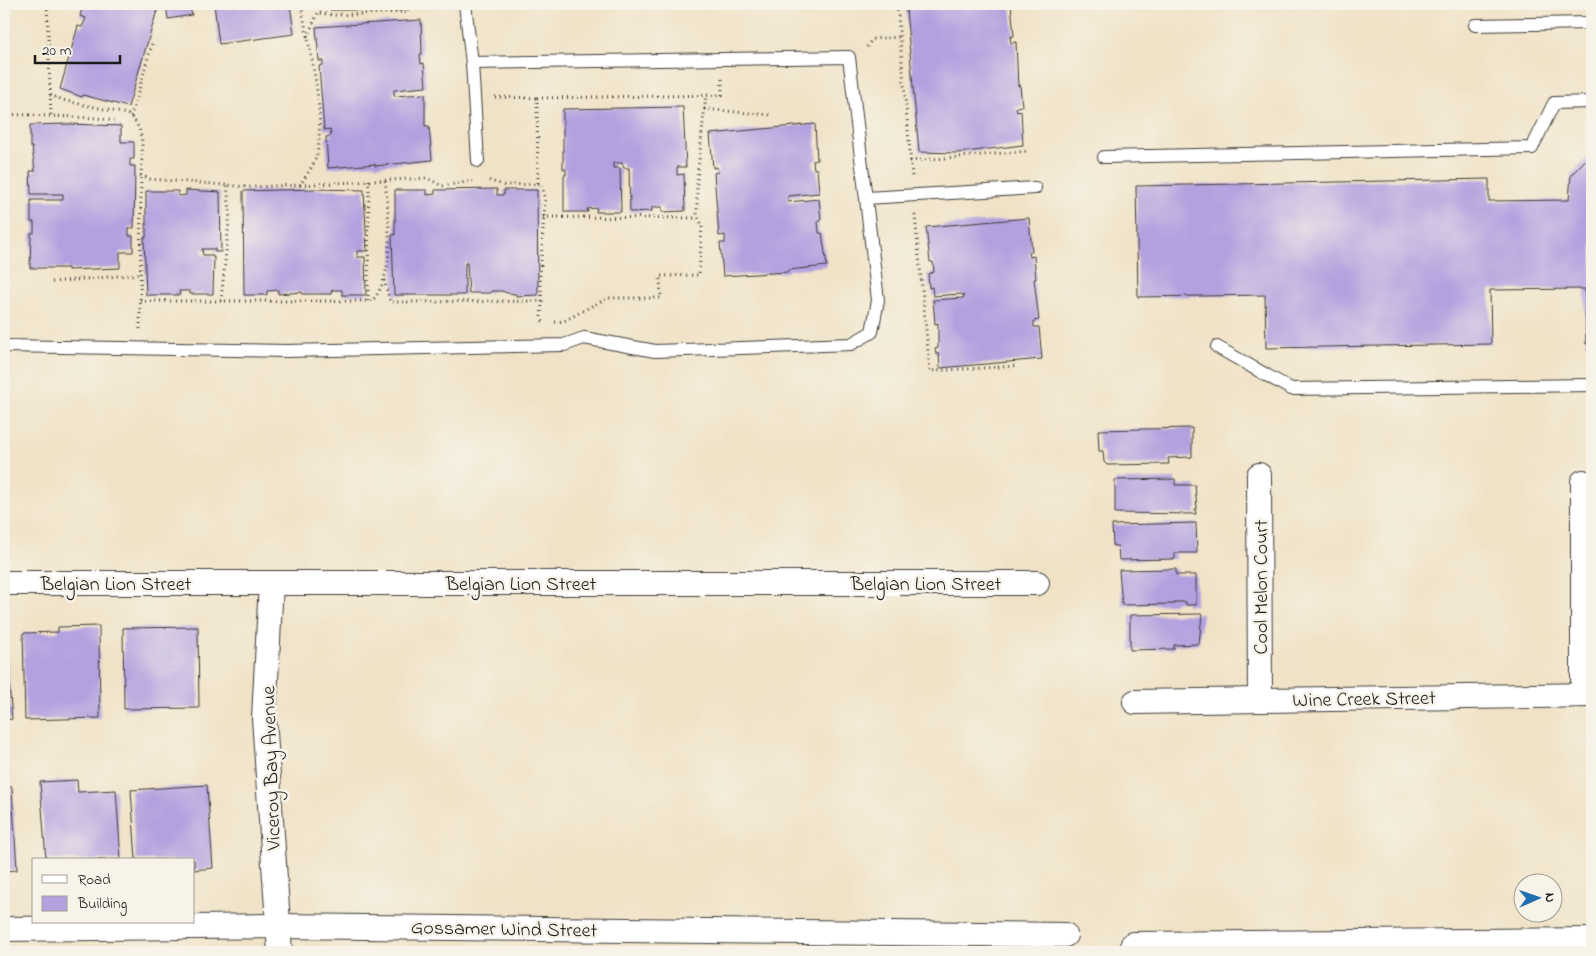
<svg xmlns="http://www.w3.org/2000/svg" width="1596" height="956" font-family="'Indie Flower',sans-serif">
	<rect width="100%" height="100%" fill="#f7f3e8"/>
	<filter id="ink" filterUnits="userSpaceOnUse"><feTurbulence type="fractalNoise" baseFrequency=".02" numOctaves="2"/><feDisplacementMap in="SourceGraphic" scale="10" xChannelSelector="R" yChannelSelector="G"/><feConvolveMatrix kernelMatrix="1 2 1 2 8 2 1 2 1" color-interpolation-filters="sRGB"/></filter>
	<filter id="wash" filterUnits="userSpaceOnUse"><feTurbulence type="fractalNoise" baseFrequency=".0096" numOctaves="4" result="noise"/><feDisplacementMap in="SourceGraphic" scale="20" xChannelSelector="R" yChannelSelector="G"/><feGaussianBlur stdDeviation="1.12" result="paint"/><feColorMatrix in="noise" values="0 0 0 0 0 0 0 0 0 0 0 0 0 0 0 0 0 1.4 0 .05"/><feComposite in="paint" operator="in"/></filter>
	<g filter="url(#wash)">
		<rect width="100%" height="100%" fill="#f0e2c6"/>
		<g id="blocks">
			<!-- building -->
			<g fill="#b3a0df">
				<path d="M83,4H159L128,107L83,95L82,97L60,89L78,26L82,27L86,18L80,16Z"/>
				<path d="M166,4H205L206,7L190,8L192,15L168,19Z"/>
				<path d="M214,4H290L294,34L219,44Z"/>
				<path d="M330,4H404V10L370,12V5L364,6L363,10H330Z"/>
				<path d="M986,4H1011L1014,36L1010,37L1011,43L1016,42L1018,86L1020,85L1022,106L1016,107L1017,112L1021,111L1023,145L957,153L919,152L906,10Z"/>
				<path d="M421,20L422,54H420L421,64L424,63L426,87L394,90V96L425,94V126H429L432,160L375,166V164L328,168L326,137L331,136L330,129L324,130L319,66L323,65V61H319L316,27Z"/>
				<path d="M683,107L686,167H677V175L684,174L685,211L662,212V207H652V211L630,212L629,168H624L622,163H613V168H620L621,212H596L597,208L587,209L588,212H564V175H566V169H563V109Z"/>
				<path d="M69,124L121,126V142H134V159H130V166H135L134,228H129V236H133V252H120V268L68,270V268H30L31,233H34V222H31V200H63V194H31L30,171H35L32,147H30V125Z"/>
				<path d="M815,124L817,160L813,161L814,169H817L819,193L788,196V202L819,199L821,221H818L819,233H822L827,266L788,270V272L723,276L720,243H725V235L719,236L714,173L718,172L717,167L713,168L710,134Z"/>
				<path d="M1592,153V343L1586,344L1585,289L1490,290L1491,344L1266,348L1265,295L1138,297L1136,186L1489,179V201L1569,200L1571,175Z"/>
				<path d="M315,189L364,190L367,251H357V257H365L366,295H342V290H332L331,294H302V292L278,294V290L267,291V295H244L243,191Z"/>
				<path d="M497,189V195H504V190H537L538,295L516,296V294L507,293L502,291H491V293H469L467,263H465V295H394L392,235H395V190H427V195L435,194V190Z"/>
				<path d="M186,190L220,192L221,252H215V249H202L203,255H212V257H214L213,294H190V291H179L180,295H146L144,237L146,238V191H178V196L186,195Z"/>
				<path d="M1029,218L1032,252H1029L1030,257L1034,256L1036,279H1034L1039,320L1034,321V327H1039L1042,359L940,368L939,354H936L935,349L938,348V323L935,324L933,300L963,298L964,296L961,294L933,296L932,287L929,288L928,274L934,272L933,262H930L926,227Z"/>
				<path d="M1192,428V457L1168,458L1169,464L1107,465L1104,462L1103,451H1099L1098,430Z"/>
				<path d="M1175,479V485H1195L1197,509H1195L1196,514L1115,513V480Z"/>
				<path d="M1196,523L1197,553H1175V559L1119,560L1118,546H1113L1112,525Z"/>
				<path d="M1176,569V575H1196V605H1186V602H1175V604L1122,605L1119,570Z"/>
				<path d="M1202,614L1199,644L1174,645V649L1130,650V615Z"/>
				<path d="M4,621L12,719L4,720Z"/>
				<path d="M99,626L100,718L25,720L23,633L58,632V627Z"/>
				<path d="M198,627L199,708L124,709L123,628Z"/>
				<path d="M77,780L78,792L116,790L121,860H46L40,782Z"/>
				<path d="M207,785L213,868L194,870V860H136L131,790Z"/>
				<path d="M4,787H12L17,870L4,871Z"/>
			</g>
		</g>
	</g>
	<g filter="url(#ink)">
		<use href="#blocks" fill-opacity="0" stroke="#3c3a36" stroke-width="1"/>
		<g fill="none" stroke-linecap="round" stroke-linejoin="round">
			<defs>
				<g id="service">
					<path d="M465,4L472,63L478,161"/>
					<path d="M1475,25L1592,23"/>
					<path d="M1104,157L1532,148L1554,103L1592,102"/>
					<path d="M866,198L1035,188"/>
					<path d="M4,346L286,351L564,345L584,338L655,351L851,344L872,332L878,300L849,57L472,63"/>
					<path d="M1217,347L1291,389L1592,385"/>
				</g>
				<g id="minor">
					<path d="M1259,475L1260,699"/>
					<path d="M4,583H1037"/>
					<path d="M271,583L264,718L280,952"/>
					<path d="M1583,695V482"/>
					<path d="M1135,702L1592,695"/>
					<path d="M4,929L278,926L1065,935"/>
					<path d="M1133,944L1592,940"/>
				</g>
			</defs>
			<!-- service casing -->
			<use href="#service" stroke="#3c3a36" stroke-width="14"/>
			<!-- minor casing -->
			<use href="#minor" stroke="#3c3a36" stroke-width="26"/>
			<!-- path -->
			<g stroke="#3c3a36" stroke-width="3" stroke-dasharray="1 4" stroke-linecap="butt">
				<path d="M47,4L51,115"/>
				<path d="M320,13L335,15L408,12V4"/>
				<path d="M307,37L322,4"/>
				<path d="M867,47L872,39L899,37"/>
				<path d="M50,95L66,101L127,114C147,127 142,154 141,175L150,179L250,187L300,185C306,176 314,165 317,154C326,110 309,49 301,4"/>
				<path d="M495,97L537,98"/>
				<path d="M704,109L771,115"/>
				<path d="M4,114L97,118L114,121"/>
				<path d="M131,117L152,44"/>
				<path d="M910,161L1029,151"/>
				<path d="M912,176L897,5L916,4"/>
				<path d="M538,183L537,98L722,95V79"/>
				<path d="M300,185L427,178L442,186L473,181"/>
				<path d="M915,215L930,371L1017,366"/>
				<path d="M543,217L698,218"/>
				<path d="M384,280L390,302L542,301L540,277L545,200L542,184L504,185L487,180"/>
				<path d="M52,282L140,274"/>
				<path d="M140,301H372C397,274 388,213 385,179"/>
				<path d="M221,301L230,212L227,185"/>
				<path d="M368,301L369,180"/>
				<path d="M542,301L541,317L544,324"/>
				<path d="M555,322L564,321L607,298H661L660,276L699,275L702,225L697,215V180L706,95"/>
				<path d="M140,329L141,175"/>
			</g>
			<!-- service -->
			<use href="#service" stroke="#fff" stroke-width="12"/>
			<!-- minor -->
			<use href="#minor" stroke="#fff" stroke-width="24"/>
		</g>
	</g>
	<g text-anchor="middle" stroke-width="5" stroke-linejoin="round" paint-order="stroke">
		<!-- street labels -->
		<g font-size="20" fill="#1c1c1c" stroke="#f7f3e8">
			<text x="116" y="590">Belgian Lion Street</text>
			<text x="521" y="590">Belgian Lion Street</text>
			<text x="926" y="590">Belgian Lion Street</text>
			<text transform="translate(1260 587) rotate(-90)" y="7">Cool Melon Court</text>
			<text transform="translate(1364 698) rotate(-1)" y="7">Wine Creek Street</text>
			<text transform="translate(270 768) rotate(-92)" y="7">Viceroy Bay Avenue</text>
			<text transform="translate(504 928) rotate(1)" y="7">Gossamer Wind Street</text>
		</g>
	</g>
	<!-- margin -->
	<rect width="1596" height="956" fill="none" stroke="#f7f3e8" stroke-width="20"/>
	<!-- legend -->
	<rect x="32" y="858" width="162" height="65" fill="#f7f3e8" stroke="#9f9d96"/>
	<rect x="42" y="875" width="25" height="8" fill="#ffffff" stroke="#9f9d96"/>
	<text x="78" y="884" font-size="15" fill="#1c1c1c">Road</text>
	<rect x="42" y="896" width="25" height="15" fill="#b3a0df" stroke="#9f9d96"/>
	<text x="78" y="908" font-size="15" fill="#1c1c1c">Building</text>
	<!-- north arrow -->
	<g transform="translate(1538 898) rotate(88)"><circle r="24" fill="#f7f3e8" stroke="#9f9d96"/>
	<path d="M0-4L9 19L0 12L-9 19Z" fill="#1f6fb2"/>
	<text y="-8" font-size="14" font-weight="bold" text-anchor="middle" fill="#1c1c1c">N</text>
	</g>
	<!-- scale -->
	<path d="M35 55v8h85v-8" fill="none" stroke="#1c1c1c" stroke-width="2.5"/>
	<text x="42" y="55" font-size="15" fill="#1c1c1c" stroke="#f7f3e8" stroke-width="4" paint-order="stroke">20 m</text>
</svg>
